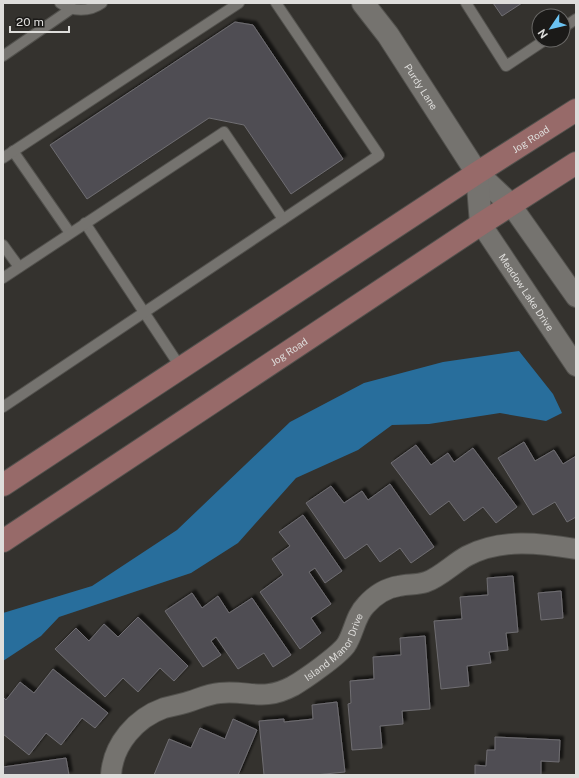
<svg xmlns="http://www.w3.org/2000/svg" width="579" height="778" font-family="'Public Sans',sans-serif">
	<defs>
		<filter id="shadow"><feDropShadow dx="3.5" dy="-3.5" stdDeviation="1" flood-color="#0009"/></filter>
	</defs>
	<rect width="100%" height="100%" fill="#34322e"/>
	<!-- water -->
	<path fill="#286e9c" d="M519,351L553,394L562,413L546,421L500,413L429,424L392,425L358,450L296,478L238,543L191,573L59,617L41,636L3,661V613L92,586L177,530L290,422L364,383L443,362Z"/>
	<!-- building -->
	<g fill="#4f4e52" stroke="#6f6d72" filter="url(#shadow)">
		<path d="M493,3H522L502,16Z"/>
		<path d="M235,22L253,25L343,159L291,194L244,125L209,118L87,199L50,145Z"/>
		<path d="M524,442L535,461L554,450L563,464L576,456V517L567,522L555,502L533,515L498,458Z"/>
		<path d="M416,445L431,465L448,453L454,462L473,448L517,507L496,523L483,507L464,521L449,501L430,515L391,463Z"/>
		<path d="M390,484L434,547L411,563L400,548L380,562L367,544L345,559L306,503L331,486L344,503L362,491L368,500Z"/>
		<path d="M303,515L342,571L325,583L315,568L309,572L331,604L311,618L321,633L300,649L260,592L283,575L272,559L290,546L279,532Z"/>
		<path d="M513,576L518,632L506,633L508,650L489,652L491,663L467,666L469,686L441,689L434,621L462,619L460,597L488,595L487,578Z"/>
		<path d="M561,591L563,618L541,620L538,593Z"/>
		<path d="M192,593L202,608L218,596L229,613L252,598L291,655L273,667L264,653L238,669L216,637L211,641L221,655L203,667L165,611Z"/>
		<path d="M138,617L188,666L174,681L160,668L138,692L123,678L105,697L55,649L76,628L89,641L104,624L118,637Z"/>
		<path d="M425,636L430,709L402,711L403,724L380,726L382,748L352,750L348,704L351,703L350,681L374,679L373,657L401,655L400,638Z"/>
		<path d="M53,669L108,713L95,728L82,718L61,745L46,733L29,755L3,734V697L6,700L20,682L34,693Z"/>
		<path d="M337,702L345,772L315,775H264L259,721L284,719V722L313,719L312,705Z"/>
		<path d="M233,719L257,730L238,775H154L169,739L191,748L200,728L225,739Z"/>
		<path d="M495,737L560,740L559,762L541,761V775H475V765L486,766L487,750H495Z"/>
		<path d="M66,758L69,775H3V767Z"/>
	</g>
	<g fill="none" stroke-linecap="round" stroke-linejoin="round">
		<defs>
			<g id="service">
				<path d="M60,3C72,12 90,12 102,3"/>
				<path d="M466,3L506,66L545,40"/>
				<path d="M563,28L576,19"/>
				<path d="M3,56L71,9"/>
				<path d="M13,151L70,233"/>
				<path d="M3,158L239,3"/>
				<path d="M85,223L181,368"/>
				<path d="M3,245L19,267"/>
				<path d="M3,278L224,132L283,219"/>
				<path d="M3,407L379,155L276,3"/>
			</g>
			<g id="minor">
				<path d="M511,205L576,297"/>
				<path id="s1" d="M481,224L576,366"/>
				<path id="s2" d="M111,775C113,744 136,718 164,708C173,706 182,704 191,701C200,698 209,694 220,693C249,690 263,702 293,686C305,679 338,656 346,645C354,633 355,616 366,605C375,595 386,588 399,586C408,584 417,585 426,582C439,578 454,563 467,556C501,538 540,543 576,549"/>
			</g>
			<g id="tertiary">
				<path id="s3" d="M363,3L388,35L477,173L511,205"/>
				<path d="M477,173L481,224"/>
			</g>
			<g id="secondary">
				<path id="s4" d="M3,485L477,173L576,110"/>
				<path id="s5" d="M3,541L481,224L576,163"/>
			</g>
		</defs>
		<!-- service casing -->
		<use href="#service" stroke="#52514d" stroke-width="12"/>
		<!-- minor casing -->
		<use href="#minor" stroke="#52514d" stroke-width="22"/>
		<!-- tertiary casing -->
		<use href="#tertiary" stroke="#52514d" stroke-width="24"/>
		<!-- secondary casing -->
		<use href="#secondary" stroke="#52514d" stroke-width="24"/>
		<!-- service -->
		<use href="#service" stroke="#75736f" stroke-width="10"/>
		<!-- minor -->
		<use href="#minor" stroke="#75736f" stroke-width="20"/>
		<!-- tertiary -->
		<use href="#tertiary" stroke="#75736f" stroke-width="22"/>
		<!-- secondary -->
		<use href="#secondary" stroke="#976a69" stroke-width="22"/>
	</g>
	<g text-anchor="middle" stroke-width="3" stroke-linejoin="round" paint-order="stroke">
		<!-- street labels -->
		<g font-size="10" fill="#dedddb" stroke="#1b1a18">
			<text dy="4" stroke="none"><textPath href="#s3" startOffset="102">Purdy Lane</textPath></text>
			<text dy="4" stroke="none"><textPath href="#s4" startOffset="631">Jog Road</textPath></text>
			<text dy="4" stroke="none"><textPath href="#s1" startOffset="82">Meadow Lake Drive</textPath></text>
			<text dy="4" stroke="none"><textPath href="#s5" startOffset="343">Jog Road</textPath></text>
			<text dy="4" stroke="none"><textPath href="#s2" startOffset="281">Island Manor Drive</textPath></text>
		</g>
	</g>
	<!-- border -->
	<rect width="579" height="778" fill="none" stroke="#dedddb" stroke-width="8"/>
	<!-- north arrow -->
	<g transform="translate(551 28) rotate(235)"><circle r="19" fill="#1b1a18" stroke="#696866"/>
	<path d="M0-3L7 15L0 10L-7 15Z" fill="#6bc3f2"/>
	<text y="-6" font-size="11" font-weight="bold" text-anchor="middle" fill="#dedddb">N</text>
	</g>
	<!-- scale -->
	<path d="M10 26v6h59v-6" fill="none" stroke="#dedddb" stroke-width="2"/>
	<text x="16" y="26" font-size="12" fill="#dedddb" stroke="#1b1a18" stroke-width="3" paint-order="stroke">20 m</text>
</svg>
